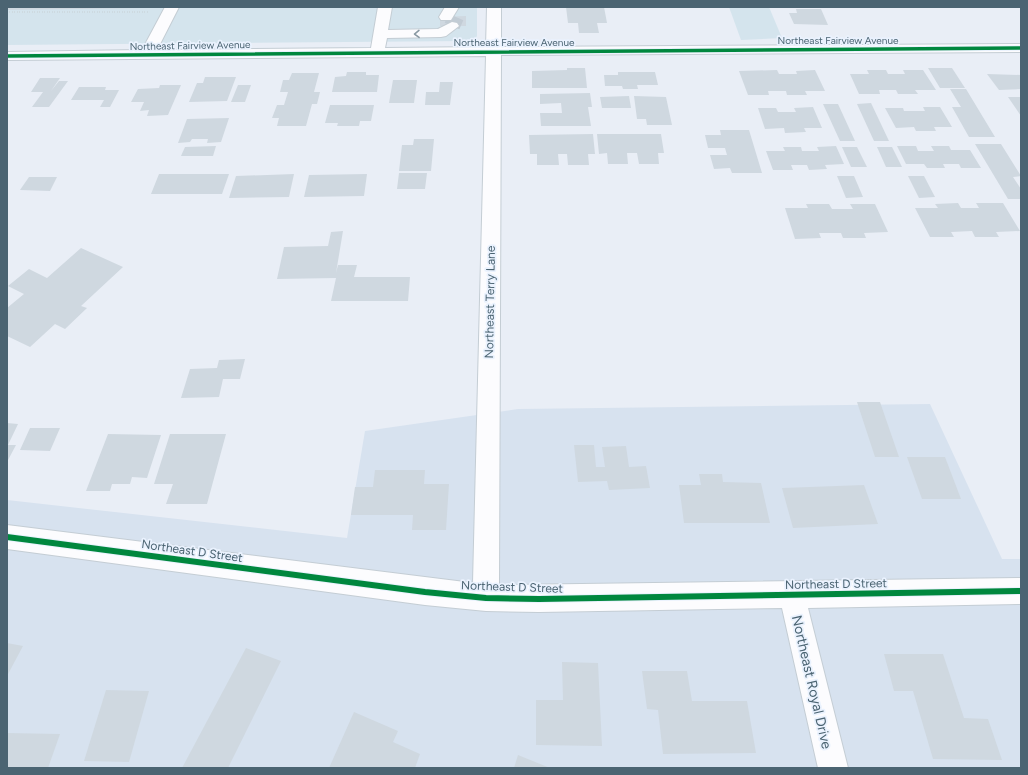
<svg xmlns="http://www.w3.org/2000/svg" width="1028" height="775" font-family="Figtree,sans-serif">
	<rect width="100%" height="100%" fill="#e9eef6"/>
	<!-- residential -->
	<path fill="#d7e2ef" d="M930,404L1002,559H1021V768H7V500L347,538L365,431L518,409Z"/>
	<!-- commercial -->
	<g fill="#d4e4ed">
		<path d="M7,7H477V36L475,39L468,41L7,45Z"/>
		<path d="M729,7H769L782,38L741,40Z"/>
	</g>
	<!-- building -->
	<g fill="#cfd8e0">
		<path d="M7,7H148V8L7,10Z"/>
		<path d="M566,7H604L607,23H597L599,33H579L578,23H568Z"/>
		<path d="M796,9H821L828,25L794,24L789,13H797Z"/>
		<path d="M466,16V26H440V17Z"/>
		<path d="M567,68H585L587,88H532V71L567,70Z"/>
		<path d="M928,68H952L965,88H940Z"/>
		<path d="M777,70L779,74H797L796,71L815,70L825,91H805L807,95H787L786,91H768L769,95H748L739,71Z"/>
		<path d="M867,70H886L888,74H905L903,70H923L936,90H915L918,94H898L896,90H879L880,94H859L850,74H869Z"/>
		<path d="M347,72H366V75H379L377,92H332L335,77L346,76Z"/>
		<path d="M618,72H655L658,85H637L638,89H623L622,86H605L604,75H618Z"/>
		<path d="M292,73H319L314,92H320L317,104H312L306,126H277L279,118H272L277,105H284L288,92H280L283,80H289Z"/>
		<path d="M987,74L1021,75V89L999,90Z"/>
		<path d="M205,77H236L227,101L189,102L197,83H203Z"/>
		<path d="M40,78H60L51,91L59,81H68L49,107H32L43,92H31Z"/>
		<path d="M393,80H417L414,103H389Z"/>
		<path d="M440,82H453L450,105H425L426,92H439Z"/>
		<path d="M160,85H181L168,115L147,116L149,110L140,111L144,102H131L138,89L159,88Z"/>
		<path d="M238,85H251L245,102H231Z"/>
		<path d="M79,87H106L105,90H119L110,107H100L104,100H71Z"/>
		<path d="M950,89H966L995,137H969L952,107H961Z"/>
		<path d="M590,93L592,107H588L591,126H541L540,113H562L561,103L540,104V94Z"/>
		<path d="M629,96L631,108H602L600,97Z"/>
		<path d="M634,96L666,97L672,125H647L646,119H637Z"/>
		<path d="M1008,97H1021V116Z"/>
		<path d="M871,103L889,141H874L857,104Z"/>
		<path d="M823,104H838L855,141H840Z"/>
		<path d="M330,105H374L371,121H360L359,126H337L338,123H325Z"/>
		<path d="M813,107L822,128H804L806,132L785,133L784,128L765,129L758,108H776L778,112H796L794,108Z"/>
		<path d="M923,107H940L952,127H934L936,131H916L914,127L896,128L885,108H903L904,111H925Z"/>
		<path d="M229,118L221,142L207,143L208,139H192L190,142L178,143L187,119Z"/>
		<path d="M720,130H749L762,173H732L730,168L714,169L710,155H727L725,148H708L705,135H721Z"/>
		<path d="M593,134L595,154H588L589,165H568L567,154H558L559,165H537V154H530L529,135Z"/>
		<path d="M597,134H661L664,153H658L659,164H639L637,153H627L628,164H608L607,153L599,154Z"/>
		<path d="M414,139H434L431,171H399L402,145H413Z"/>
		<path d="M975,144H1001L1021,176L1013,177L1021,189V199H1008Z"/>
		<path d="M216,146L213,156H181L185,147Z"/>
		<path d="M836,146L844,164L825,165L827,169L809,170L807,165H791L793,170H773L766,151H785L783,147H801L802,151H819L817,147Z"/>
		<path d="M897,146H916L918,151H934L931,146H949L951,150H970L981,168H961L959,164H943L945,168H927L924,164H906Z"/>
		<path d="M842,147H857L867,167H851Z"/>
		<path d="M877,147H892L902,167H886Z"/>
		<path d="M399,173H427L425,189H397Z"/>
		<path d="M159,174H229L222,194H151Z"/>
		<path d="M294,174L289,197L229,198L236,176Z"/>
		<path d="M367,174L364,196L304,197L309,175Z"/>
		<path d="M837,176H854L863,197L846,198Z"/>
		<path d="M908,176H924L935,197L919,198Z"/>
		<path d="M29,177H57L50,191L20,190Z"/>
		<path d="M958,203L961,208H979L976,203H1003L1020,231L996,232L999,237H975L972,231L951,232L954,237H930L915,208H938L935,204Z"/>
		<path d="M806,204H829L832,209H853L850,204H875L888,232L864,233L866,238H843L841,233H819L821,238L795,239L785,208H808Z"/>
		<path d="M343,231L336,273L338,265H357L354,277H410L408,301H331L336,278L277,279L284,247L328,246L331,232Z"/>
		<path d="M81,248L123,267L81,306L87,308L65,329L55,324L30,347L7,336V308L24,294L8,286L29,269L47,278Z"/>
		<path d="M245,359L240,379H223L219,397L181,398L190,369L217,368L219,360Z"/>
		<path d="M857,402H880L899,457H875Z"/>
		<path d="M7,423L18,424L8,445H16L7,462Z"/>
		<path d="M30,428H60L50,451L20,450Z"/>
		<path d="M108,434L161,435L147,478L132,477L130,484H112L110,491H86Z"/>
		<path d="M170,434H226L207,504H166L173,484H154Z"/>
		<path d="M574,445H594L596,467H605L602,447L626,446L629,467L646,466L650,488L609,490L607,481L578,482Z"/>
		<path d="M907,457H945L961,499H922Z"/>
		<path d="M375,470H425L424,484H449L446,530H412L413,515H351L355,487H373Z"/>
		<path d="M699,474H722L723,482L761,483L770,523H684L679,485H701Z"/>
		<path d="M864,485L878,524L793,528L782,488Z"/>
		<path d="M7,643L23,646L7,676Z"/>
		<path d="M246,648L281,661L228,768H182Z"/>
		<path d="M884,654H943L964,718L988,719L1002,760L933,759L913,691H894Z"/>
		<path d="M562,662L598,663L602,746L536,745V700H563Z"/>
		<path d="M642,671H687L692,701H747L756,753L663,754L658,710L647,709Z"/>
		<path d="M106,690L149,691L129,762L84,761Z"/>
		<path d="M354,712L398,731L393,742L420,754L415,768H329Z"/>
		<path d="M7,733L60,734L48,768H7Z"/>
		<path d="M518,755L550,768H514Z"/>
	</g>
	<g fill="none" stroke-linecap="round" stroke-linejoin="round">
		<!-- minor-tunnel -->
		<path stroke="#c2ccd5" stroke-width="16" stroke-dasharray="16 8" stroke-linecap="butt" d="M452,26L456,17"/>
		<defs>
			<g id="minor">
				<path d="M165,7H179L157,50L371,48L378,7H392L388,30L438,29L452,22L457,23L459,26L446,36L441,37L387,38L385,48L486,47L487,7H501V47L1021,44V52L501,55L499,585L1021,578V604L808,608L848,768H818L782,608L539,612L486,611L425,605L7,549V525L473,583L486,56L7,60V52L142,50Z"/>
				<path d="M445,7H459L451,20H441L439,17Z"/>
			</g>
		</defs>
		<!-- minor casing -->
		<use href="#minor" stroke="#c4cdd4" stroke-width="2"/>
		<!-- path -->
		<path stroke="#c7d0d4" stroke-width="2" stroke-dasharray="0.5 2" stroke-linecap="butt" d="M7,12H148"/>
		<!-- minor -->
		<use href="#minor" fill="#fcfcfe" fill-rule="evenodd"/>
		<defs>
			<path id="cycleway-far1" d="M7,56L1021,48"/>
			<path id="cycleway" d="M7,537L425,592L486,598L539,599L1021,591"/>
		</defs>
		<!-- cycleway-far1 casing -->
		<use href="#cycleway-far1" stroke="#eaf2fe" stroke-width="5.5"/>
		<!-- cycleway casing -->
		<use href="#cycleway" stroke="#eaf2fe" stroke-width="8"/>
		<!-- cycleway-far1 -->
		<use href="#cycleway-far1" stroke="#00873e" stroke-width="3.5"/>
		<!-- cycleway -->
		<use href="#cycleway" stroke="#00873e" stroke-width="6"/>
	</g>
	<!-- one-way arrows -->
	<defs><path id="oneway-chevron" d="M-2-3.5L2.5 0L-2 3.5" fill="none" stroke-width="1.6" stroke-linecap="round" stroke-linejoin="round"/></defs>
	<use stroke="#8999a3" href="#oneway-chevron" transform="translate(417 34) rotate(179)"/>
	<g text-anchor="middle" stroke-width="3.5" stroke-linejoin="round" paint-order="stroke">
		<!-- far-street labels -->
		<g font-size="10" fill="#4b6472" stroke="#eaf2fe">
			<text x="838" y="44">Northeast Fairview Avenue</text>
			<text x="514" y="46">Northeast Fairview Avenue</text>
			<text transform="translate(190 45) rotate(-1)" y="4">Northeast Fairview Avenue</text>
		</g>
		<!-- street labels -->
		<g font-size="12" fill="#4b6472" stroke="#eaf2fe">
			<text transform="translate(490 302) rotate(-89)" y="4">Northeast Terry Lane</text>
			<text transform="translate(192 551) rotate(8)" y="4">Northeast D Street</text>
			<text transform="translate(836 584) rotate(-1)" y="4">Northeast D Street</text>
			<text transform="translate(512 587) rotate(2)" y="4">Northeast D Street</text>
		</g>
		<!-- near-street labels -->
		<g font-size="14" fill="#4b6472" stroke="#eaf2fe">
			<text transform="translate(812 682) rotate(77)" y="5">Northeast Royal Drive</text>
		</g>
	</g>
	<!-- border -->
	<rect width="1028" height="775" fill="none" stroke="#4b6472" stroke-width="16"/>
</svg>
